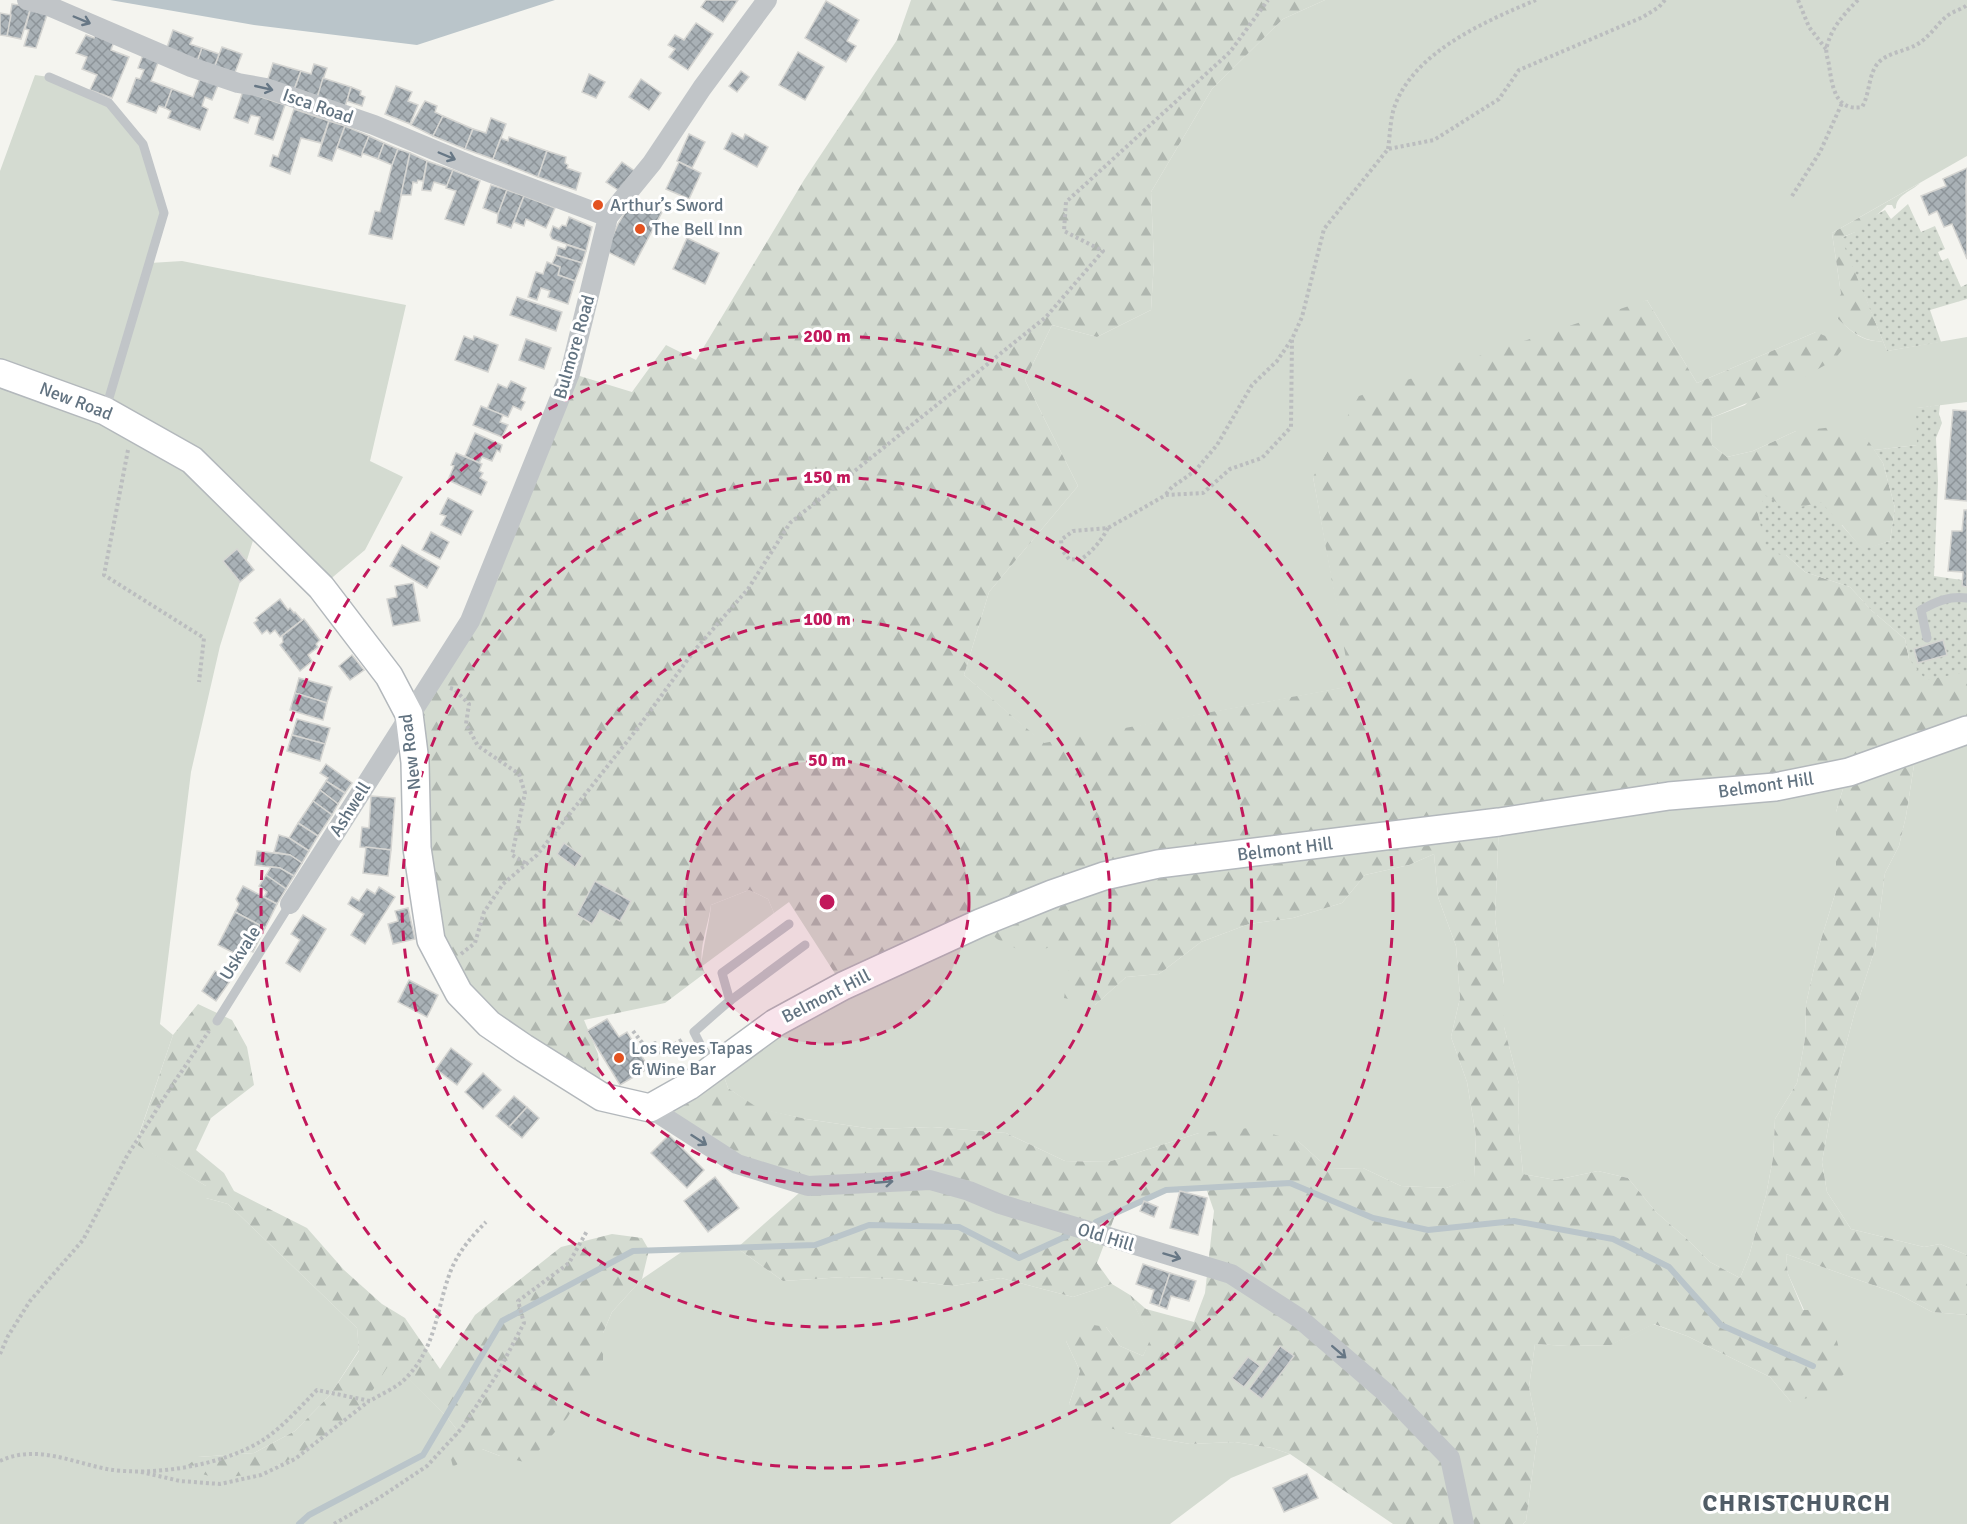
<svg xmlns="http://www.w3.org/2000/svg" width="1967" height="1524" font-family="Signika,sans-serif">
	<defs>
		<pattern id="forest-firs" width="22" height="20" patternUnits="userSpaceOnUse" patternTransform="scale(1.5)"><rect width="22" height="20" fill="#d4dbd1"/><path d="M5 1l3.5 6h-7zM16 11l3.5 6h-7z" fill="#afb6af"/></pattern>
		<pattern id="park-dots" width="8" height="8" patternUnits="userSpaceOnUse" patternTransform="scale(1.5)"><rect width="8" height="8" fill="#d4dbd1"/><path d="M2 2h.1M6 6h.1" fill="none" stroke="#afb6af" stroke-width="1.8" stroke-linecap="round"/></pattern>
		<pattern id="building-cross-hatch" width="8" height="8" patternUnits="userSpaceOnUse" patternTransform="scale(1.5)"><rect width="8" height="8" fill="#a9b1b6"/><path d="M0 0l8 8M0 8l8-8" fill="none" stroke="#8d9499"/></pattern>
	</defs>
	<rect width="100%" height="100%" fill="#f4f4ef"/>
	<!-- grass -->
	<g fill="#d4dbd1">
		<path d="M1325,0H1967V156L1832,233L1841,294L1837,318C1851,331 1863,343 1883,341L1887,351L1967,337V402L1917,408V445L1874,450L1866,439L1796,431L1753,451L1727,457L1712,445L1711,418L1745,405L1816,332L1697,383L1647,300L1313,477L1352,686L1044,744L964,675L989,592L1078,486L1025,380L1052,325L1097,337L1151,310L1154,261L1151,192L1212,89L1283,19Z"/>
		<path d="M35,75L49,77L109,103L143,144L164,213L150,263L182,261L406,305L370,461L403,477L365,550L321,587L256,531L220,646L191,772L160,1024L173,1035L136,1143L206,1186V1198L228,1204L357,1328L359,1350L330,1395L295,1431L254,1453L198,1457L277,1466L317,1442L357,1410L391,1361L447,1417L458,1431L482,1449L500,1456L603,1361V1333L612,1312L642,1279L686,1249L737,1248L783,1281L844,1277L896,1279L953,1286L1001,1278L1073,1297L1112,1284L1130,1295L1151,1340L1143,1356L1120,1346L1106,1327L1066,1341L1080,1371L1069,1404L1127,1433L1190,1444L1235,1442L1272,1448L1290,1454L1231,1478L1170,1524H0V171Z"/>
		<path d="M1967,739V1255L1940,1244L1924,1247L1851,1229L1827,1192L1822,1162L1836,1083L1855,1011L1875,949L1885,873L1899,846L1906,816L1915,759Z"/>
		<path d="M1845,782L1836,812V891L1819,946L1806,1004L1805,1039L1797,1083L1775,1119L1773,1158L1766,1195L1749,1256L1740,1278L1710,1262L1687,1239L1656,1212L1628,1178L1598,1171L1556,1180L1523,1174L1518,1123L1519,1084L1504,1027V984L1495,919L1499,822Z"/>
		<path d="M1434,854L1438,897L1456,946L1460,998L1451,1037L1467,1082L1476,1136L1474,1178L1446,1188L1401,1186L1363,1168L1329,1169L1298,1141L1199,1133L1108,1162L1065,1161L1006,1133L932,1127L873,1129L806,1119L758,1109L728,1088L720,1065L980,923L1074,940L1095,1005L1126,977L1159,974L1201,942L1249,924L1293,918L1342,903L1365,875L1409,865Z"/>
		<path d="M749,890L768,899L774,913L701,967C703,945 709,926 711,905Z"/>
		<path d="M1786,1254L1898,1294L1932,1312L1967,1315V1524H1523L1526,1521L1538,1431L1529,1387L1535,1344L1568,1346L1610,1345L1653,1324L1687,1336L1770,1377L1791,1402L1804,1310L1788,1274Z"/>
	</g>
	<!-- forest -->
	<g fill="url(#forest-firs)">
		<path d="M911,0H1325L1283,19L1212,89L1151,192L1154,261L1151,310L1097,337L1052,325L1025,380L1078,486L989,592L964,675L1044,743L1351,686L1313,477L1359,396L1647,300L1697,383L1816,332L1846,345L1834,360L1790,385L1711,418L1712,445L1727,457L1753,451L1796,431L1834,427L1867,439L1883,463L1895,508L1890,541L1863,550L1842,525L1786,555L1805,572L1850,587L1871,610L1905,639L1909,659L1967,672V718L1847,761L1499,822L1495,919L1504,984V1027L1519,1084L1518,1123L1523,1174L1556,1180L1598,1171L1628,1178L1656,1212L1687,1239L1710,1262L1740,1278L1749,1256L1766,1195L1773,1158L1775,1119L1797,1083L1805,1039L1806,1004L1819,946L1836,891V812L1845,782L1915,759L1906,816L1899,846L1885,873L1875,949L1855,1011L1836,1083L1822,1162L1827,1192L1851,1229L1924,1247L1940,1244L1967,1255V1315L1932,1312L1898,1294L1786,1254L1788,1274L1803,1310H1817L1836,1337L1845,1373L1824,1394L1791,1402L1770,1377L1687,1336L1654,1324L1611,1345L1568,1346L1535,1344L1529,1387L1538,1431L1526,1521L1523,1524H1393L1290,1454L1272,1448L1235,1442L1190,1444L1127,1433L1083,1420L1069,1404L1080,1371L1066,1341L1075,1322L1106,1327L1120,1346L1143,1356L1150,1340L1130,1295L1146,1309L1194,1322L1205,1293L1214,1211L1206,1188L1166,1190L1116,1213L1097,1263L1112,1284L1073,1297L1001,1278L953,1286L896,1279L844,1277L783,1281L737,1248L807,1186L737,1164L650,1108L720,1065L728,1088L758,1108L806,1119L873,1129L932,1127L1006,1133L1065,1161L1108,1162L1199,1133L1249,1128L1298,1141L1329,1169L1363,1168L1401,1186L1446,1188L1474,1177L1476,1136L1467,1082L1451,1037L1460,998L1456,946L1438,897L1434,854L1409,865L1365,875L1342,903L1293,918L1249,924L1201,942L1159,974L1126,977L1095,1005L1064,998L1074,940L1027,954L997,939L980,923L843,986L789,902L774,913L768,899L749,890L711,905C709,924 695,957 705,973L665,1003L584,1020L598,1054L602,1097L524,1048L431,940L409,714L470,621L570,373L632,392L666,345L696,360L804,180L897,40Z"/>
		<path d="M1920,183C1912,191 1896,195 1896,208L1894,209L1892,205H1887C1885,208 1860,230 1856,232C1851,234 1846,235 1842,238L1883,341C1861,343 1845,326 1830,311L1841,294L1832,233Z"/>
		<path d="M198,1004L232,1020L247,1047L254,1085L211,1118L196,1150L224,1173L234,1191L307,1228L344,1270L382,1304L405,1318L440,1369L475,1315L561,1247L612,1234L642,1238L649,1250L642,1279L612,1312L603,1333V1361L567,1418L528,1463L500,1456L482,1449L453,1467L448,1447L458,1431L447,1417L391,1362C380,1377 370,1398 356,1411C339,1427 297,1458 276,1466C252,1475 207,1486 188,1465L198,1457L254,1453L295,1431L330,1395L359,1351L357,1328L228,1204L206,1198V1186L136,1144L173,1035Z"/>
	</g>
	<!-- park -->
	<g fill="url(#park-dots)">
		<path d="M1908,204L1921,232L1935,226L1945,249L1938,252L1942,261L1948,258L1961,287L1967,284V299L1930,310L1941,342L1887,351L1841,238L1855,232L1870,218L1885,210L1891,219Z"/>
		<path d="M1940,405L1939,414L1942,423L1936,438L1938,481L1934,576L1962,580V586L1967,587V672L1926,680L1909,659L1905,639L1871,610L1850,587L1805,572L1786,555L1767,553L1758,514L1765,495L1789,510L1821,502L1863,549L1890,541L1895,508L1883,463L1874,450L1917,445L1916,408Z"/>
	</g>
	<!-- water -->
	<path fill="#bac5ca" d="M110,0H555L417,45L254,25Z"/>
	<g fill="none" stroke-linecap="round" stroke-linejoin="round">
		<!-- stream -->
		<g stroke="#bac5ca" stroke-width="6">
			<path d="M1096,1222L1166,1190L1290,1183L1373,1218L1428,1230L1514,1221L1613,1239L1669,1267L1721,1325L1813,1366"/>
			<path d="M299,1524L309,1515L423,1455L502,1321L633,1251L815,1245L869,1225L959,1227L1019,1258L1067,1236"/>
		</g>
	</g>
	<!-- building -->
	<g fill="url(#building-cross-hatch)" stroke="#d5d5d2" stroke-width="1.5">
		<path d="M706,0H738L723,22L701,7Z"/>
		<path d="M826,1L859,20L847,41L856,46L846,62L805,38Z"/>
		<path d="M12,4L31,7L21,39L7,36Z"/>
		<path d="M31,7L48,12L36,48L24,46L29,30L25,29Z"/>
		<path d="M0,13L11,15L7,36L0,35Z"/>
		<path d="M696,23L713,34L688,70L669,57L675,49L668,45L675,35L684,40Z"/>
		<path d="M173,30L193,38L190,44L202,48L197,62L166,50Z"/>
		<path d="M96,32L115,39L111,50L129,57L112,98L90,90L97,75L82,69L87,57L76,53L86,35L94,38Z"/>
		<path d="M222,47L242,54L234,75L214,68Z"/>
		<path d="M202,48L219,54L214,68L197,62Z"/>
		<path d="M798,52L824,67L805,100L779,85Z"/>
		<path d="M143,55L159,60L151,81L172,89L165,108L159,106L156,113L127,102L136,78L140,79L144,70L138,68Z"/>
		<path d="M273,63L301,71L294,90L267,82Z"/>
		<path d="M314,64L327,68L317,98L294,90L301,71L311,74Z"/>
		<path d="M741,71L749,77L737,92L729,86Z"/>
		<path d="M589,74L605,82L596,98L582,92Z"/>
		<path d="M201,76L219,83L212,100L205,97L202,106L208,109L200,130L168,118L171,111L165,108L172,89L193,97Z"/>
		<path d="M323,78L351,87L345,107L317,98Z"/>
		<path d="M641,79L661,93L649,110L629,97Z"/>
		<path d="M396,86L412,92L408,101L418,105L410,124L385,114Z"/>
		<path d="M351,87L361,91L360,95L365,97L362,106L347,101Z"/>
		<path d="M243,91L285,105L273,140L255,134L260,117L251,115L248,123L234,118Z"/>
		<path d="M425,101L437,106L435,112L443,116L433,136L411,125Z"/>
		<path d="M294,109L329,121L321,143L301,138L290,174L270,166L273,155L278,157Z"/>
		<path d="M443,116L473,129L465,149L433,136Z"/>
		<path d="M491,118L506,124L493,159L465,149L473,129L486,133Z"/>
		<path d="M329,121L345,126L332,161L318,156Z"/>
		<path d="M345,126L369,136L361,157L337,148Z"/>
		<path d="M732,133L743,139L745,134L768,147L757,167L724,149Z"/>
		<path d="M689,134L705,142L692,168L677,161Z"/>
		<path d="M369,136L384,143L378,159L362,153Z"/>
		<path d="M509,137L547,151L538,177L493,159L501,138L508,141Z"/>
		<path d="M384,143L398,149L392,165L378,159Z"/>
		<path d="M398,149L410,153L392,239L369,234L375,211L380,212L392,165Z"/>
		<path d="M547,151L566,157L565,163L568,165L567,168L581,173L576,190L538,177Z"/>
		<path d="M410,153L427,161L423,181L418,180L417,183L413,182L411,195H401Z"/>
		<path d="M427,161L453,170L447,186L434,182L431,191L422,190Z"/>
		<path d="M622,162L636,172L621,192L606,182Z"/>
		<path d="M679,162L701,173L689,199L666,189Z"/>
		<path d="M1967,168L1966,184L1967,259L1952,224L1944,227L1937,211L1929,215L1921,196L1946,186L1943,179Z"/>
		<path d="M453,170L480,181L464,225L445,219L456,191L446,188Z"/>
		<path d="M491,185L507,190L498,214L483,208Z"/>
		<path d="M507,190L524,196L511,228L497,223L498,214Z"/>
		<path d="M524,196L555,208L546,228L526,219L524,226L514,222Z"/>
		<path d="M634,198L662,212L634,265L606,251L618,224Z"/>
		<path d="M569,217L592,227L586,251L552,239L550,235L553,226L559,229L562,225L566,226Z"/>
		<path d="M687,238L719,253L705,284L673,269Z"/>
		<path d="M567,245L586,251L582,263L556,255L558,247L565,249Z"/>
		<path d="M556,255L582,263L575,281L558,275L560,267L552,264Z"/>
		<path d="M547,262L560,267L558,275L575,281L568,304L548,297L550,291L541,288L537,300L528,297L536,272L543,274Z"/>
		<path d="M517,297L562,312L556,331L510,315Z"/>
		<path d="M464,336L473,340L474,336L498,345L488,372L455,360Z"/>
		<path d="M526,339L551,348L544,369L519,360Z"/>
		<path d="M511,381L526,388L521,400L525,402L521,410L513,406L508,417L487,409L498,384L507,388Z"/>
		<path d="M481,406L503,415L500,422L508,425L502,437L473,425Z"/>
		<path d="M1953,410L1967,411V501L1945,499Z"/>
		<path d="M475,433L502,445L500,452L497,450L492,461L482,457L479,463L465,456Z"/>
		<path d="M456,453L482,464L479,471L483,473L480,478L487,482L481,495L448,480L454,466L451,465Z"/>
		<path d="M448,498L473,511L461,535L441,525L446,516L440,514Z"/>
		<path d="M1964,510H1967V587L1962,586L1963,572L1948,571L1952,531H1962Z"/>
		<path d="M431,532L449,542L440,559L422,550Z"/>
		<path d="M402,545L439,567L427,588L390,566Z"/>
		<path d="M237,549L254,570L240,582L223,561Z"/>
		<path d="M413,583L420,621L393,626L387,599L397,597L395,586Z"/>
		<path d="M280,599L288,610L290,608L294,613L295,612L302,620L280,637L275,630L270,634L267,630L262,634L254,623L258,620L256,618Z"/>
		<path d="M304,619L320,640L316,644L318,647L308,655L312,661L300,671L280,645L283,642L282,636Z"/>
		<path d="M1943,640L1947,655L1918,663L1914,649Z"/>
		<path d="M352,655L364,670L350,680L339,666Z"/>
		<path d="M299,678L332,687L327,703L295,693Z"/>
		<path d="M295,693L327,703L323,720L290,710Z"/>
		<path d="M297,719L330,728L325,744L292,735Z"/>
		<path d="M292,735L325,744L320,761L287,751Z"/>
		<path d="M326,764L352,783L345,793L326,781L328,778L320,773Z"/>
		<path d="M326,781L345,793L338,804L320,790Z"/>
		<path d="M320,790L338,804L332,815L313,801Z"/>
		<path d="M371,796L395,798L391,850L360,847L362,827L369,828Z"/>
		<path d="M313,801L332,815L318,836L298,823Z"/>
		<path d="M298,823L318,836L309,851L289,838Z"/>
		<path d="M279,835L289,838L309,851L302,863L290,855L274,852Z"/>
		<path d="M564,843L582,856L575,867L557,854Z"/>
		<path d="M366,847L391,850L388,876L363,873Z"/>
		<path d="M257,851L290,855L302,863L294,876L280,868L255,865Z"/>
		<path d="M271,867L280,868L294,876L286,889L266,875Z"/>
		<path d="M266,875L286,889L277,904L264,897L267,892L259,886Z"/>
		<path d="M595,881L631,901L620,921L600,910L592,924L577,915Z"/>
		<path d="M243,886L277,904L265,928L235,912L239,904L236,899Z"/>
		<path d="M379,887L395,897L365,944L351,935L364,914L348,904L352,897L359,901L367,889L375,894Z"/>
		<path d="M408,908L415,939L393,944L388,924L398,921L395,911Z"/>
		<path d="M235,912L265,928L253,952L240,946L236,954L218,945Z"/>
		<path d="M303,915L326,929L300,972L286,963L300,940L291,934Z"/>
		<path d="M215,971L230,981L216,1001L202,991Z"/>
		<path d="M409,980L438,995L427,1017L398,1002Z"/>
		<path d="M607,1019L619,1037L627,1032L649,1068L620,1085L587,1031Z"/>
		<path d="M451,1048L472,1064L457,1085L436,1069Z"/>
		<path d="M483,1073L501,1090L483,1109L465,1092Z"/>
		<path d="M514,1096L527,1107L509,1127L496,1116Z"/>
		<path d="M527,1107L539,1118L522,1138L509,1127Z"/>
		<path d="M669,1135L704,1170L687,1188L651,1153Z"/>
		<path d="M715,1177L739,1208L708,1232L684,1201Z"/>
		<path d="M1180,1191L1207,1198L1198,1235L1170,1228Z"/>
		<path d="M1144,1201L1158,1207L1154,1217L1140,1211Z"/>
		<path d="M1143,1264L1170,1273L1159,1306L1150,1303L1154,1290L1136,1284Z"/>
		<path d="M1170,1273L1196,1281L1189,1301L1171,1296L1167,1309L1159,1306Z"/>
		<path d="M1280,1346L1294,1356L1262,1399L1249,1389Z"/>
		<path d="M1248,1357L1260,1366L1244,1387L1232,1378Z"/>
		<path d="M1307,1474L1318,1498L1284,1512L1273,1488Z"/>
	</g>
	<g fill="none" stroke-linecap="round" stroke-linejoin="round">
		<defs>
			<path id="secondary" d="M0,373L105,411L192,460L321,587L389,676L409,714L415,762L417,848L431,940L459,993L489,1024L524,1048L602,1097L650,1108L689,1086L775,1023L843,986L980,923L1052,894L1104,876L1158,864L1499,822L1669,796L1775,787L1849,772L1967,730"/>
		</defs>
		<!-- secondary casing -->
		<use href="#secondary" stroke="#b3b8bc" stroke-width="30"/>
		<!-- path -->
		<g stroke="#bbbdbf" stroke-width="4" stroke-dasharray="3 3" stroke-linecap="butt">
			<path d="M1798,0L1809,27L1826,49"/>
			<path d="M1858,0C1844,14 1832,27 1827,46C1825,52 1828,59 1829,65C1832,85 1835,112 1862,107C1870,94 1868,75 1878,63C1887,53 1905,51 1916,45C1929,38 1936,25 1947,16C1953,11 1961,10 1967,5"/>
			<path d="M1388,149C1390,136 1390,121 1394,108C1413,52 1486,21 1536,0"/>
			<path d="M1792,196L1820,152L1842,103"/>
			<path d="M128,450L104,575L204,638L199,682"/>
			<path d="M1166,494L1172,487L1195,471L1217,445L1252,385L1277,361L1292,339"/>
			<path d="M1108,528C1101,541 1092,552 1080,560L1069,559L1062,550L1061,540L1073,531L1108,528L1166,495L1203,493L1230,469L1262,458L1291,427L1292,339L1302,317L1324,229L1388,149L1434,140L1499,99L1519,70L1643,17L1659,7L1665,0"/>
			<path d="M450,688L454,689L469,704L466,724L478,746L519,774L525,793L512,855L527,864"/>
			<path d="M461,954L475,943L484,912L503,884L537,855L637,729L694,651L748,589L790,523L1046,317L1103,251L1064,231L1066,202L1230,52L1268,0"/>
			<path d="M633,1031L647,1049L655,1043L661,1053L683,1039"/>
			<path d="M0,1354L8,1336L30,1301L83,1240L127,1156L173,1084L209,1031"/>
			<path d="M0,1461C36,1444 71,1462 107,1469C153,1477 224,1465 263,1440C283,1427 300,1407 317,1390L370,1401C381,1394 396,1388 405,1379C437,1347 436,1309 451,1270C459,1251 472,1236 486,1222"/>
			<path d="M141,1472L180,1481L220,1484L261,1475L295,1459L369,1401"/>
			<path d="M334,1524L379,1498L427,1466L462,1428L496,1376L524,1323L518,1301L569,1263L587,1231"/>
		</g>
		<!-- lane -->
		<g stroke="#c1c5c8" stroke-width="9">
			<path d="M49,77L109,103L143,144L164,213L106,408"/>
			<path d="M1927,638L1921,610C1937,601 1949,596 1967,598"/>
			<path d="M730,1001L722,973L789,924"/>
			<path d="M217,1021L290,904"/>
			<path d="M716,1065L702,1048L694,1032L727,1003L805,945"/>
		</g>
		<!-- street -->
		<g stroke="#c1c5c8" stroke-width="20">
			<path d="M27,0L49,6L191,67L238,83L266,88L374,125L470,165L608,217"/>
			<path d="M290,904L470,621L570,373L608,217L652,163L702,88L767,0"/>
			<path d="M650,1108L737,1164L808,1186L930,1180L969,1191L1000,1204L1231,1274L1299,1318L1393,1399L1450,1458L1464,1524"/>
		</g>
		<!-- secondary -->
		<use href="#secondary" stroke="#fff" stroke-width="27"/>
	</g>
	<!-- one-way arrows -->
	<defs><path id="oneway-shaft" d="M-6 0H5M1.5-3L5.5 0L1.5 3" fill="none" stroke-width="1.6" stroke-linecap="round" stroke-linejoin="round" transform="scale(1.5)"/></defs>
	<g stroke="#677785">
		<use href="#oneway-shaft" transform="translate(82 20) rotate(23)"/>
		<use href="#oneway-shaft" transform="translate(264 88) rotate(13)"/>
		<use href="#oneway-shaft" transform="translate(447 156) rotate(23)"/>
		<use href="#oneway-shaft" transform="translate(699 1140) rotate(33)"/>
		<use href="#oneway-shaft" transform="translate(884 1182) rotate(-5)"/>
		<use href="#oneway-shaft" transform="translate(1172 1256) rotate(17)"/>
		<use href="#oneway-shaft" transform="translate(1339 1352) rotate(41)"/>
	</g>
	<!-- distance rings -->
	<circle cx="827" cy="902" r="142" fill="#c2185b" fill-opacity=".12"/>
	<g fill="none" stroke="#c2185b" stroke-width="3" stroke-dasharray="10 8">
		<circle cx="827" cy="902" r="142"/>
		<circle cx="827" cy="902" r="283"/>
		<circle cx="827" cy="902" r="425"/>
		<circle cx="827" cy="902" r="566"/>
	</g>
	<!-- markers -->
	<g fill="#e35220" stroke="#fff" stroke-width="2">
		<circle cx="598" cy="205" r="6"/>
		<circle cx="640" cy="229" r="6"/>
		<circle cx="619" cy="1058" r="6"/>
	</g>
	<g text-anchor="middle" stroke-width="6" stroke-linejoin="round" paint-order="stroke">
		<!-- street labels -->
		<g font-size="18" fill="#627381" stroke="#fff">
			<text transform="translate(318 106) rotate(19)" y="6">Isca Road</text>
			<text transform="translate(574 347) rotate(-74)" y="6">Bulmore Road</text>
			<text transform="translate(76 401) rotate(21)" y="6">New Road</text>
			<text transform="translate(410 752) rotate(-97)" y="6">New Road</text>
			<text transform="translate(1766 785) rotate(-8)" y="6">Belmont Hill</text>
			<text transform="translate(350 809) rotate(-58)" y="6">Ashwell</text>
			<text transform="translate(1285 849) rotate(-7)" y="6">Belmont Hill</text>
			<text transform="translate(240 953) rotate(-58)" y="6">Uskvale</text>
			<text transform="translate(826 996) rotate(-27)" y="6">Belmont Hill</text>
			<text transform="translate(1106 1237) rotate(17)" y="6">Old Hill</text>
		</g>
		<!-- poi labels -->
		<g font-size="18" fill="#627381" stroke="#fff" text-anchor="start">
			<text x="610" y="211">Arthur’s Sword</text>
			<text x="652" y="235">The Bell Inn</text>
			<text x="631" y="1054">Los Reyes Tapas<tspan x="631" dy="21">&amp; Wine Bar</tspan></text>
		</g>
		<!-- district labels -->
		<g font-size="24" font-weight="bold" letter-spacing="1.5" fill="#505c66" stroke="#fff">
			<text x="1797" y="1511">CHRISTCHURCH</text>
		</g>
	</g>
	<circle cx="827" cy="902" r="9" fill="#c2185b" stroke="#fff" stroke-width="3"/>
	<g font-size="18" text-anchor="middle" font-weight="bold" fill="#c2185b" stroke="#fff" stroke-width="6" stroke-linejoin="round" paint-order="stroke">
		<text x="827" y="342">200 m</text>
		<text x="827" y="483">150 m</text>
		<text x="827" y="625">100 m</text>
		<text x="827" y="766">50 m</text>
	</g>
</svg>
